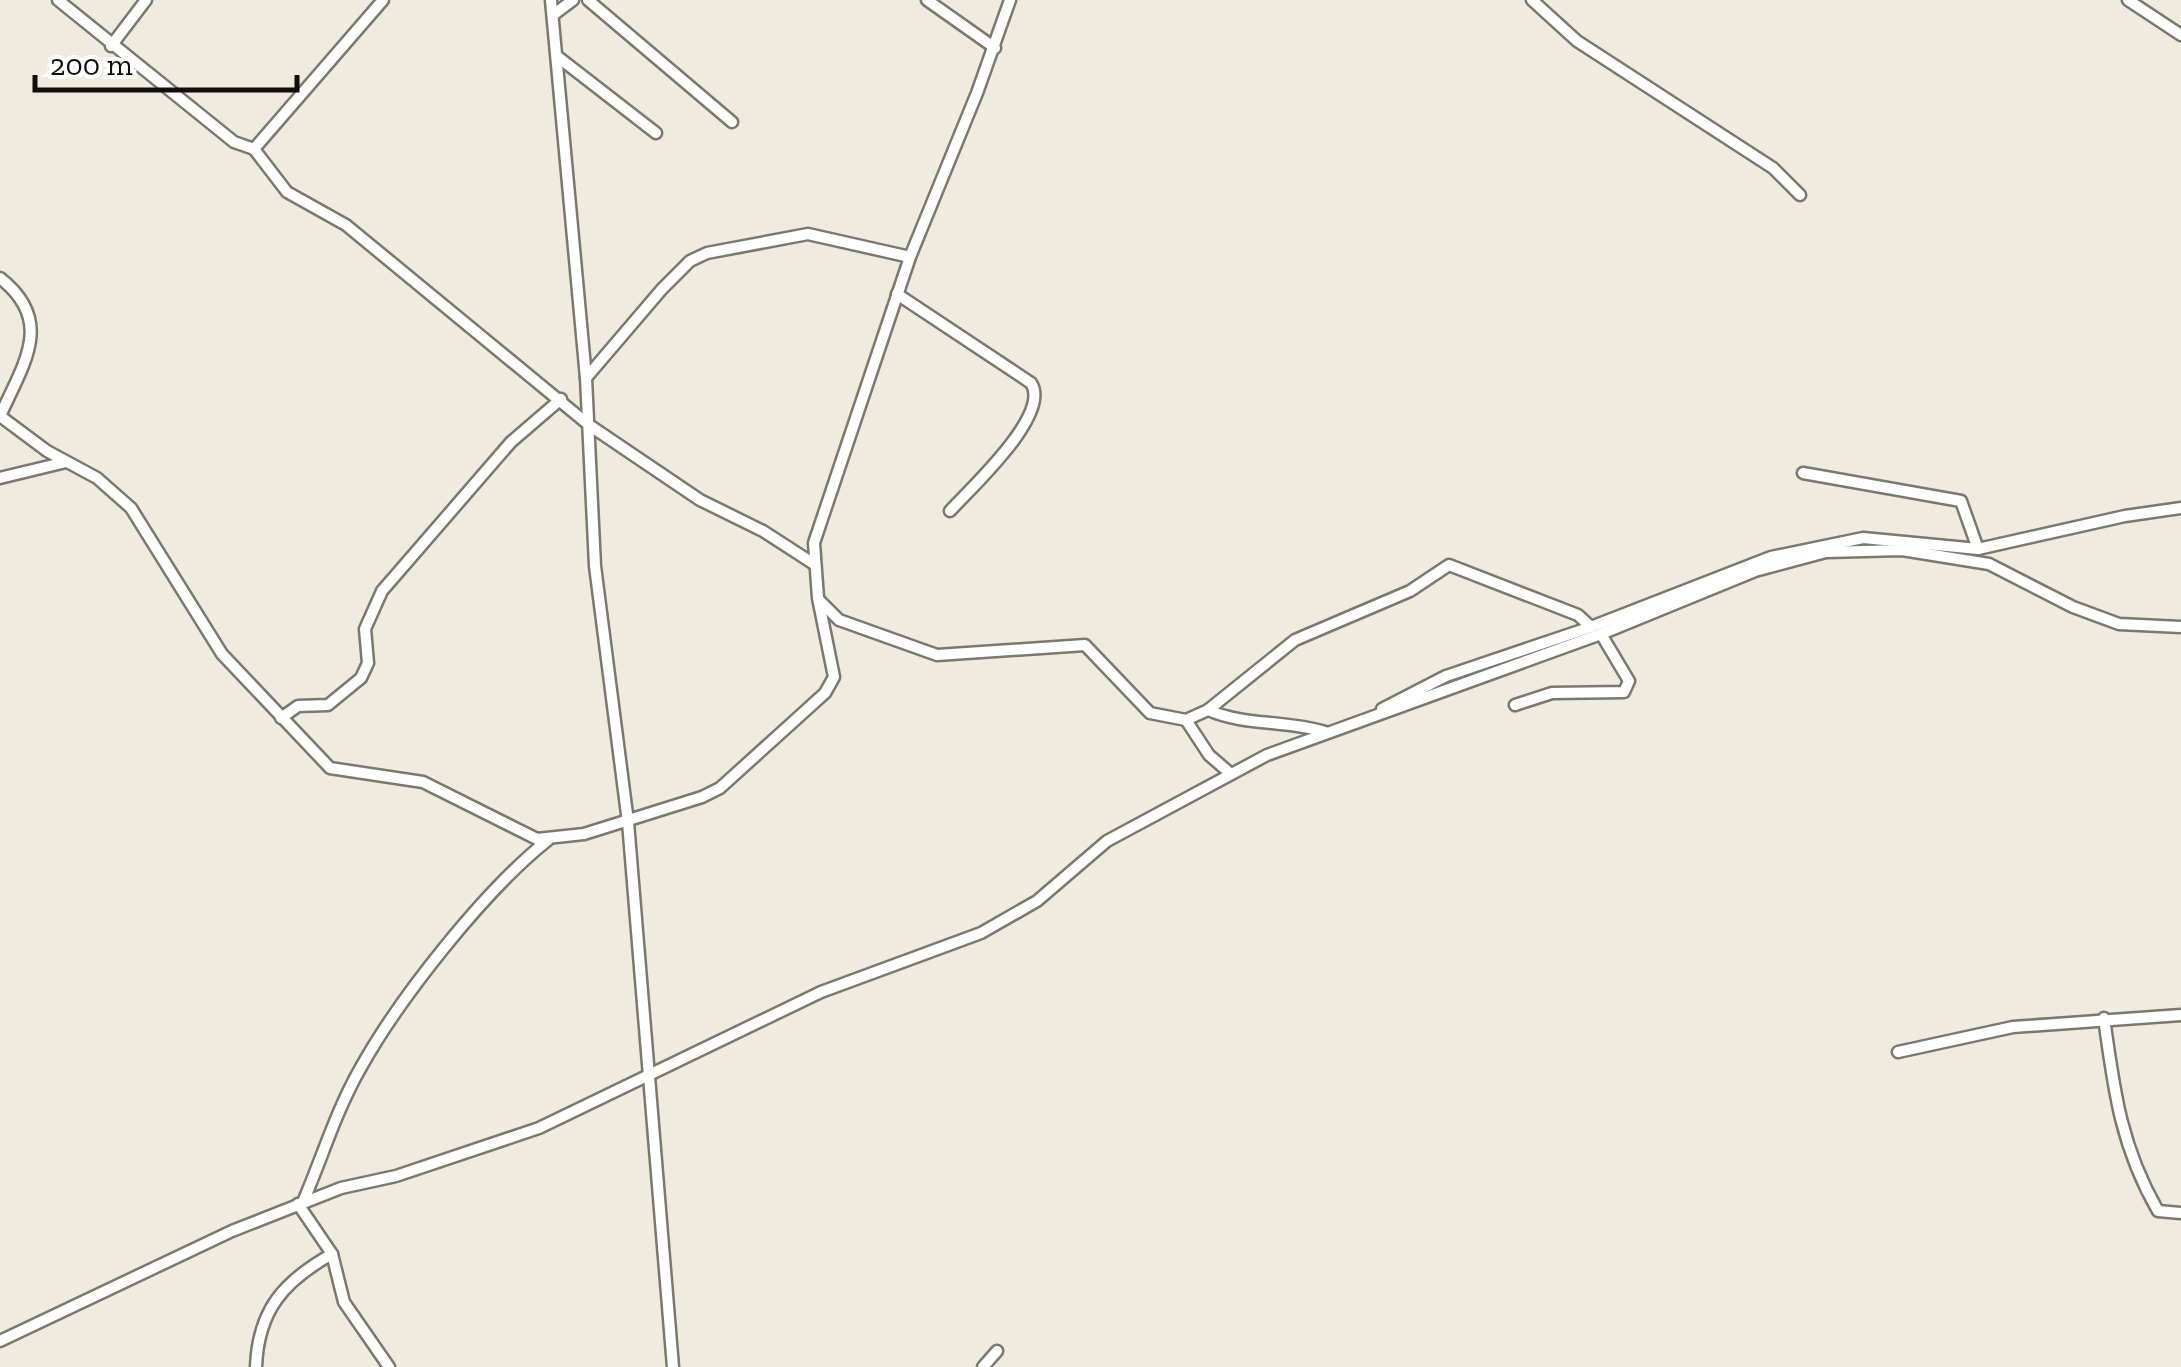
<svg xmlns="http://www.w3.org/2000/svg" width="2181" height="1367" font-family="'Zilla Slab',serif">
	<rect width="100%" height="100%" fill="#efebdf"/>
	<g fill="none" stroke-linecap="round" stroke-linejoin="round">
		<defs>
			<g id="minor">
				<path d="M58,0L234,142L254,149L383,0"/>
				<path d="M551,0L586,378L595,566L628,822L673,1367"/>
				<path d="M588,0L732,122"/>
				<path d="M927,0L995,48"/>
				<path d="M1532,0L1577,41L1773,168L1800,195"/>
				<path d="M2128,0L2181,35"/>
				<path d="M553,15L573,0"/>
				<path d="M111,46L146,0"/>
				<path d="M558,57L656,133"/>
				<path d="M254,149L287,192L346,225L589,425L700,500L763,531L814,564"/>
				<path d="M0,278C55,321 24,363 0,416"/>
				<path d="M897,294L1031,383C1052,414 971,488 950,511"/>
				<path d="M586,378L662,289L690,261L707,253L808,234L910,257"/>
				<path d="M0,416L47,451L97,478L131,508L222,654L330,768L423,782L537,839L584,834L702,797L720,788L825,693L834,677L818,598L814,543L910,257L977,93L1010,0"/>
				<path d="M1803,473L1961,501L1978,549"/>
				<path d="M0,478L66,462"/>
				<path d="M819,600L839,620L937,655L1085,645L1150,713L1186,720L1208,710L1295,640L1410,591L1449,565L1578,615L1591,627"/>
				<path d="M1515,705L1552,693L1624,692L1629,681L1601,634"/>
				<path d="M1382,709L1446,676L1591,627L1771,557L1863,538L1978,549L2125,516L2181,508"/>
				<path d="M1208,710C1244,726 1287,720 1325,732"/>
				<path d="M281,718L298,706L328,705L361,678L368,663L365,629L382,591L511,442L561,399"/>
				<path d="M1186,720L1209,755L1231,774"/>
				<path d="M2104,1018C2114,1091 2121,1147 2158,1211L2181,1213"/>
				<path d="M1898,1052L2013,1027L2181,1015"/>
				<path d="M303,1202C322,1158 336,1111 360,1069C400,997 485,890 548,840"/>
				<path d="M298,1204L332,1254L344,1302L389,1367"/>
				<path d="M0,1341L232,1231L341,1188L396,1176L539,1128L821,992L981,933L1037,901L1107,841L1267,755L1601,634L1755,571L1826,552L1902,550L1989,564L2073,607L2119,624L2181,627"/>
				<path d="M256,1367C258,1310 284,1281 332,1254"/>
				<path d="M983,1367L997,1351"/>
			</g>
		</defs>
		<!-- minor casing -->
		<use href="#minor" stroke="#7c786d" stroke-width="15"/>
		<!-- minor -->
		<use href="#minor" stroke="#fff" stroke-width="10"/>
	</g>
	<!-- scale -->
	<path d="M35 75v15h262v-15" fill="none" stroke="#0f0e0a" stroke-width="5"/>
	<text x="50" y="75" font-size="30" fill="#0f0e0a" stroke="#ffffff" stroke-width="8" paint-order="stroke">200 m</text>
</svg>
